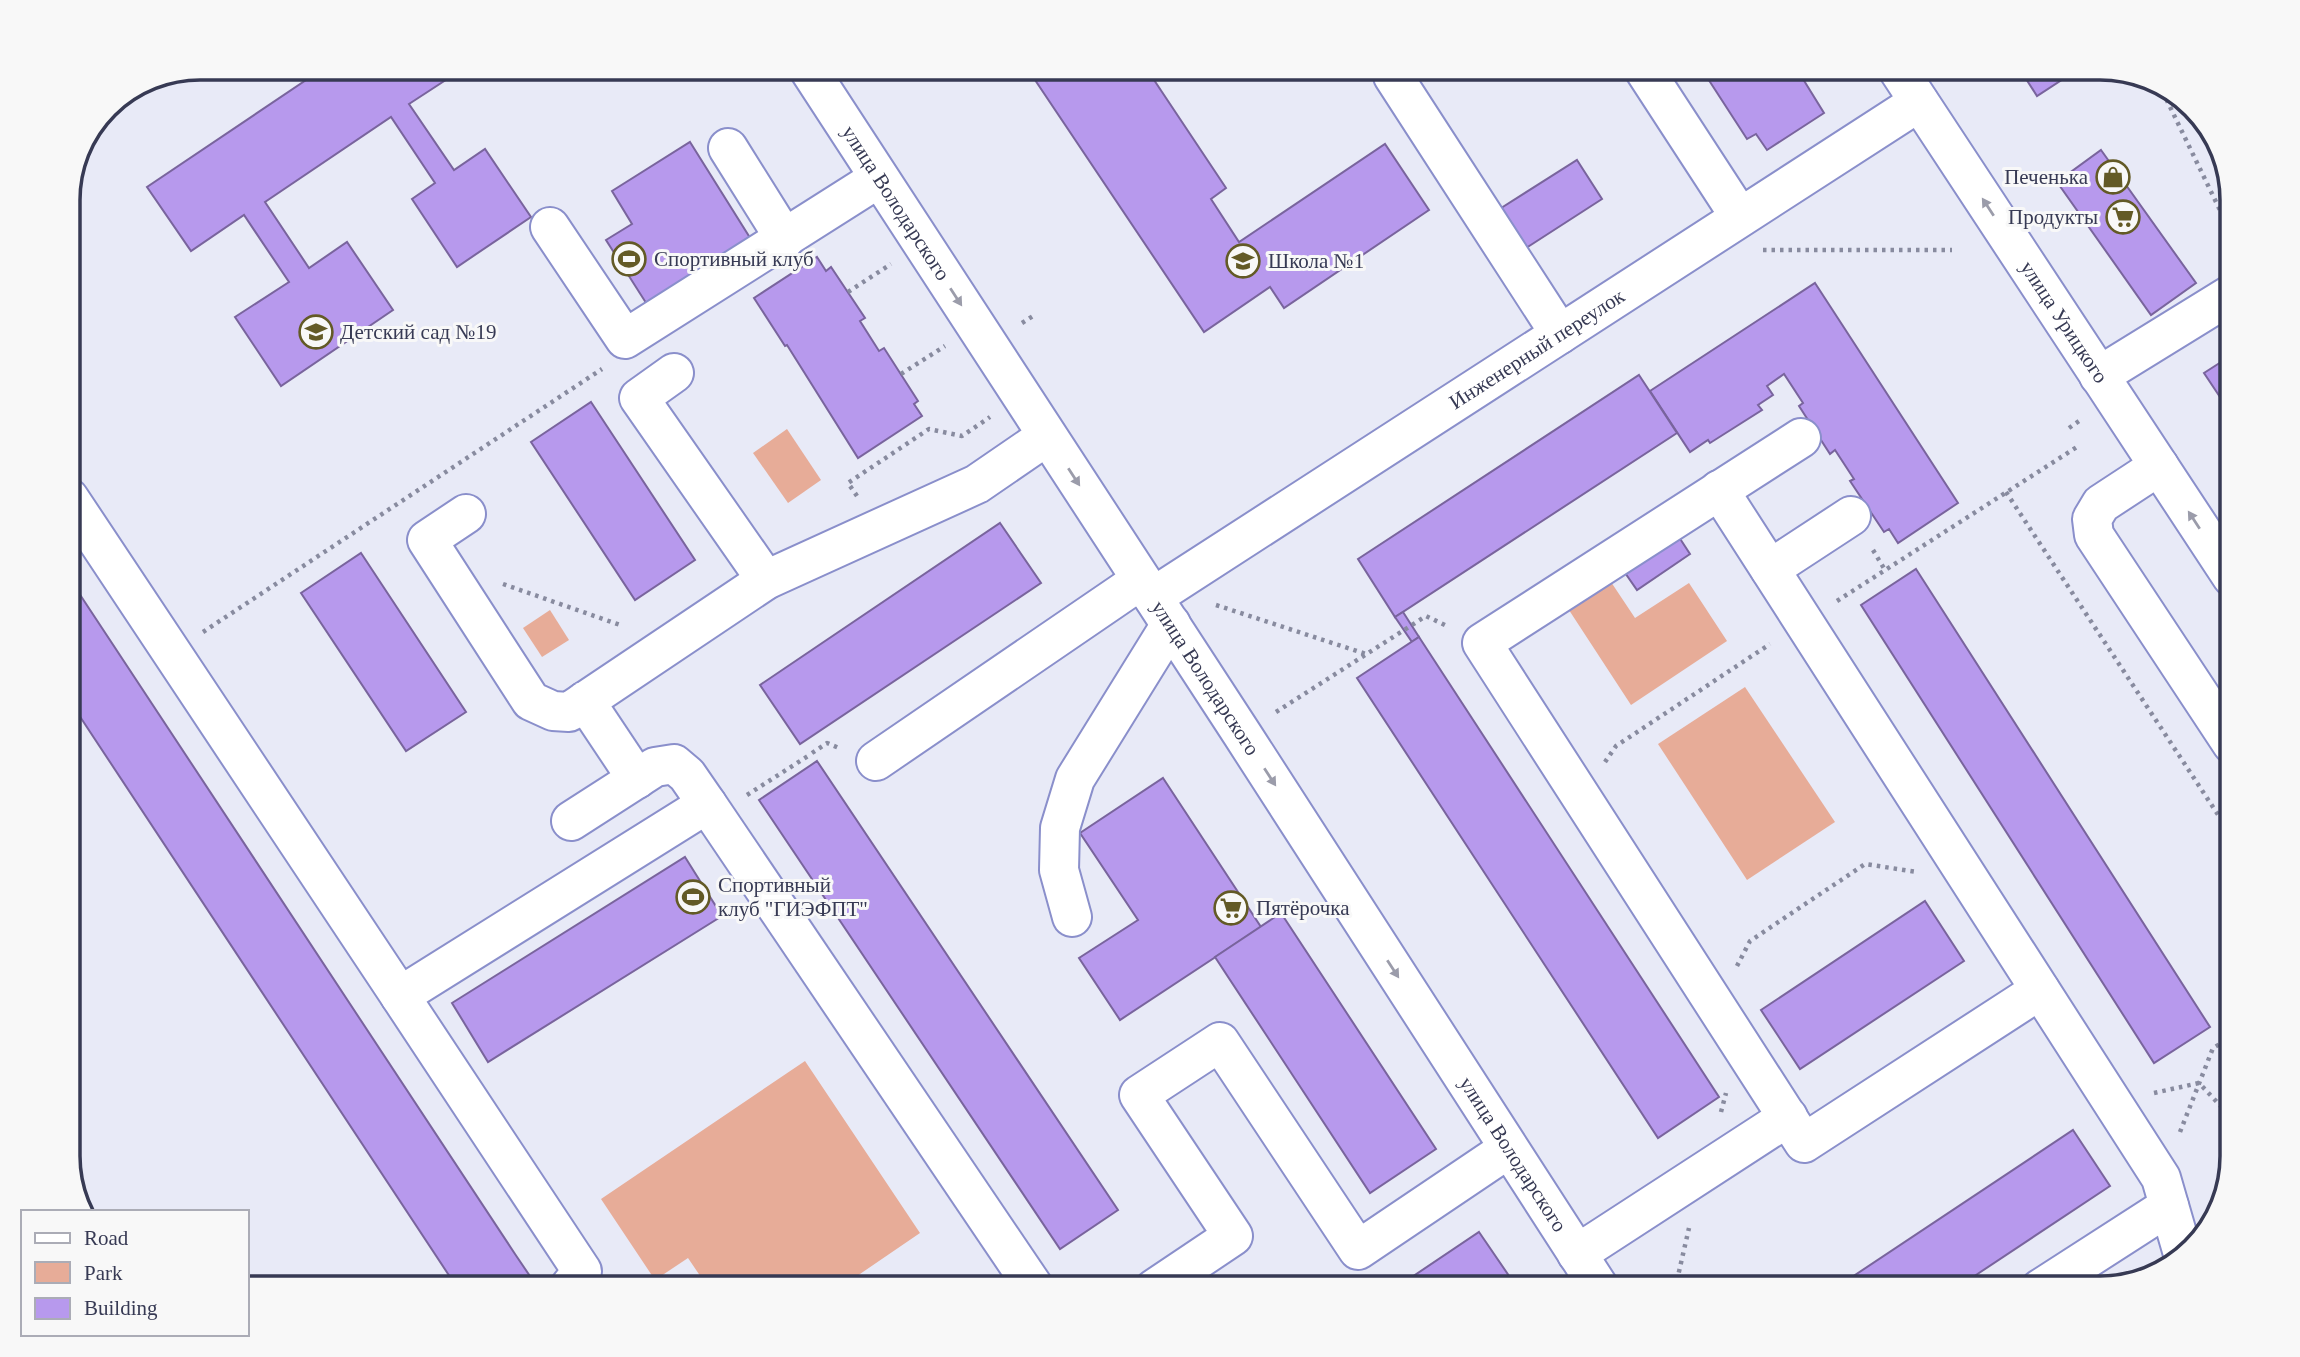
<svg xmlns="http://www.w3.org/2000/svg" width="2300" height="1357" font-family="'Times New Roman',serif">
	<rect width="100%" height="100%" fill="#e8eaf7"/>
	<!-- green -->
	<g fill="#e7ac98">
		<path d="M787,429L821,480L788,503L753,453Z"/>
		<path d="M1609,579L1635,618L1689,583L1727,641L1631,705L1567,607Z"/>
		<path d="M550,610L569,640L542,657L523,628Z"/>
		<path d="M1745,687L1835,822L1747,880L1658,744Z"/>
		<path d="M805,1061L920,1233L838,1289H709L688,1258L655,1280L601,1199Z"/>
	</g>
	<!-- building -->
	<g fill="#b799ed" stroke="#79649d" stroke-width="2">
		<path d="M324,68H455L458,72L409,104L454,170L485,149L531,217L457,267L412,199L435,183L391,117L265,202L309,268L347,242L393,310L281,386L235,317L289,282L244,215L191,251L147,187Z"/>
		<path d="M1027,68H1146L1226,188L1211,199L1239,242L1385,144L1429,210L1284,308L1270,287L1204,332Z"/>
		<path d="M1701,68H1808L1811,73L1803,79L1824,113L1767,150L1756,134L1747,139Z"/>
		<path d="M2019,68H2080L2037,96Z"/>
		<path d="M2200,120L2214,134L2223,165L2221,166Z"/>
		<path d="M690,142L752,241L648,306L606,240L632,224L612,191Z"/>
		<path d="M2101,150L2196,283L2151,315L2057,182Z"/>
		<path d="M1577,160L1602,199L1523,250L1498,210Z"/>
		<path d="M817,257L826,271L831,267L865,318L860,321L879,351L884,348L918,401L914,404L922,416L858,458L787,345L785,346L754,298Z"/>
		<path d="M1815,283L1958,503L1898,543L1889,529L1884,532L1850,481L1854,479L1835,450L1830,454L1799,406L1803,403L1784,374L1767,386L1773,395L1758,405L1762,410L1710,443L1708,440L1690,452L1650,391Z"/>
		<path d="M2232,355V415L2204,373Z"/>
		<path d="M1639,375L1677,433L1395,617L1358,559Z"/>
		<path d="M591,402L695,560L635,600L531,442Z"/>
		<path d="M1000,523L1041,583L800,744L760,685Z"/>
		<path d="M1675,531L1690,554L1637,590L1621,567Z"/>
		<path d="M361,553L466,712L406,751L301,593Z"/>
		<path d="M1916,569L2210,1027L2154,1063L1861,605Z"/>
		<path d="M69,578L515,1254L536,1285L531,1289H458L69,700Z"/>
		<path d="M1403,612L1419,637L1412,642L1395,617Z"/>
		<path d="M1419,637L1719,1097L1658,1138L1357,678Z"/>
		<path d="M817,761L1118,1210L1060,1249L759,800Z"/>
		<path d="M1163,778L1261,927L1120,1020L1079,958L1138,920L1080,833Z"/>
		<path d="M685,857L722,916L488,1062L452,1003Z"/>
		<path d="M1925,901L1964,961L1800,1069L1761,1010Z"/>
		<path d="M1281,913L1436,1149L1370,1193L1215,957Z"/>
		<path d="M2073,1130L2110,1186L1976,1275L1956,1289H1834Z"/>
		<path d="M1479,1232L1518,1289H1394Z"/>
	</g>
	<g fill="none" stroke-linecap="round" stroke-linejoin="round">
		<defs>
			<g id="minor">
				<path id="s1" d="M808,68L1242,734L1600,1289"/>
				<path d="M1643,68L1740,217"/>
				<path id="s2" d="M1897,68L2232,577"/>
				<path d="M1393,76L1560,334"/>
				<path d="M728,148L785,239"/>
				<path d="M550,227L625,339L879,178"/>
				<path d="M674,373L639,398L766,580"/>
				<path d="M2099,376L2232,294"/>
				<path d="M1801,438L1482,643L1804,1143L2040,990"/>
				<path d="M2159,466L2101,504L2092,519L2094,535L2232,744"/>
				<path d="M1719,490L2161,1178L2183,1254"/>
				<path d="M69,498L400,996"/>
				<path d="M466,514L427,540L531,701L553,711L569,712L766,580L977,484L1047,436"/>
				<path d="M1770,569L1851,516"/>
				<path id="s3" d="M1153,597L1919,102"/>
				<path d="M585,701L637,779"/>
				<path d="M876,761L1141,580"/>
				<path d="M707,804L1035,1289"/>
				<path d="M1072,917L1059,870L1060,828L1075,779L1171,624"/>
				<path d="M1577,1254L1788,1117"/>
				<path d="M568,1289L582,1271L400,996L707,804L687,775L674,764L655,767L571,821"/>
				<path d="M1154,1289L1233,1236L1139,1095L1220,1042L1358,1250L1508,1149"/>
				<path d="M2040,1289L2169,1206"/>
			</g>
		</defs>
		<!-- minor casing -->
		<use href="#minor" stroke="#8a8fcb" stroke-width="42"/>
		<!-- path -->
		<g stroke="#888b9f" stroke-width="4.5" stroke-dasharray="3.5 5" stroke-linecap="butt">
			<path d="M2159,84L2231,233"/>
			<path d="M1763,250H1952"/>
			<path d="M848,292L891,264"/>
			<path d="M1022,323L1033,316"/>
			<path d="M901,374L945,346"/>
			<path d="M2069,428L2082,419"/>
			<path d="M2006,492L2232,836"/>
			<path d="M857,496L848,483L929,429L962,436L990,417"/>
			<path d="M1873,550L1885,570"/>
			<path d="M503,584L623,626"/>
			<path d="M1837,601L2080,445"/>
			<path d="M1216,605L1366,654"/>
			<path d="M203,632L602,369"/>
			<path d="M1276,712L1426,616L1449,627"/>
			<path d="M812,753L827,743L839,748"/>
			<path d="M1605,762L1616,746L1770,644"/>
			<path d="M747,795L808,756"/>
			<path d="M1737,966L1750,941L1865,864L1917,872"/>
			<path d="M2154,1093L2199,1083L2232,1118"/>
			<path d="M1721,1112L1726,1093"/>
			<path d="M2180,1132L2213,1048L2232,1037"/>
			<path d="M1675,1289L1689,1228"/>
		</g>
		<!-- minor -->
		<use href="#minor" stroke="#fff" stroke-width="38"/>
	</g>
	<!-- one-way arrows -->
	<defs><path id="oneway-solid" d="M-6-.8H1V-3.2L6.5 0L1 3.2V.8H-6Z" transform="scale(1.75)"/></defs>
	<g fill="#9b9caa">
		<use href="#oneway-solid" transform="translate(1988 207) rotate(-123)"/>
		<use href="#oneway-solid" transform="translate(956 297) rotate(57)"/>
		<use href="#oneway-solid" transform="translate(1074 477) rotate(57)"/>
		<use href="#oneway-solid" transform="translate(2194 520) rotate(-123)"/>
		<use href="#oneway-solid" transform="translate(1270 777) rotate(57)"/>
		<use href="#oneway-solid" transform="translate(1393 969) rotate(57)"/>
	</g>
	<!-- icons -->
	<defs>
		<symbol id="shop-ring" viewBox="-11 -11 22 22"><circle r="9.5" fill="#f8f8f8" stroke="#635a26" stroke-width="1.5"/><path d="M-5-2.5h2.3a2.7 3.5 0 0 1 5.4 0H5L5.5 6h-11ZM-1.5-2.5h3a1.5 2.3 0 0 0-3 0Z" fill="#635a26"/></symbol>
		<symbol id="supermarket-ring" viewBox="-11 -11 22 22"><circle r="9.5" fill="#f8f8f8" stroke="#635a26" stroke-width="1.5"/><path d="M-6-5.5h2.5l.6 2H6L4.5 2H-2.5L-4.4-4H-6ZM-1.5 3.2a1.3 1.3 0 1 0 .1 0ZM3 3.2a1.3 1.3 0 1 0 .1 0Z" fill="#635a26"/></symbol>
		<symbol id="stadium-ring" viewBox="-11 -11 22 22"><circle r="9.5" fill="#f8f8f8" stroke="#635a26" stroke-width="1.5"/><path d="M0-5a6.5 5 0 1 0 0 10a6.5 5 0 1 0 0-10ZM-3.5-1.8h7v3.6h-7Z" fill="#635a26"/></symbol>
		<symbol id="school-ring" viewBox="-11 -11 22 22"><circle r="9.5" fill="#f8f8f8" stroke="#635a26" stroke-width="1.5"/><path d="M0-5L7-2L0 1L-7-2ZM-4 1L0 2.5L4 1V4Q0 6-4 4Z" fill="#635a26"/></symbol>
	</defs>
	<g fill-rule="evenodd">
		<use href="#shop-ring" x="2094" y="158" width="38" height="38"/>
		<use href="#supermarket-ring" x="2104" y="198" width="38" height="38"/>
		<use href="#stadium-ring" x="610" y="240" width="38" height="38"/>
		<use href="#school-ring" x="1224" y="242" width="38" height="38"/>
		<use href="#school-ring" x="297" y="313" width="38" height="38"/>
		<use href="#stadium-ring" x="674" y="878" width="38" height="38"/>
		<use href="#supermarket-ring" x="1212" y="889" width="38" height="38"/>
	</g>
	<g text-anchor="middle" stroke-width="6" stroke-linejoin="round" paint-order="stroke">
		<!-- poi labels -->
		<g font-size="21" fill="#373a54" stroke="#f8f8f8" text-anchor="start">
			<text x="2088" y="184" text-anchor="end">Печенька</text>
			<text x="2098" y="224" text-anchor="end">Продукты</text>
			<text x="654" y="266">Спортивный клуб</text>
			<text x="1268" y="268">Школа №1</text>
			<text x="340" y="339">Детский сад №19</text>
			<text x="718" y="892">Спортивный<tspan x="718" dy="24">клуб "ГИЭФПТ"</tspan></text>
			<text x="1256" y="915">Пятёрочка</text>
		</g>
		<!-- street labels -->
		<g font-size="21" fill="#373a54" stroke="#f8f8f8">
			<text dy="7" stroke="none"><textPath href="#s1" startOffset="161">улица Володарского</textPath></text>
			<text dy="7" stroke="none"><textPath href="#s2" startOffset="304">улица Урицкого</textPath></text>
			<text dy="7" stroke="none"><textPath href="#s3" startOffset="457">Инженерный переулок</textPath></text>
			<text dy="7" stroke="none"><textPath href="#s1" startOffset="728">улица Володарского</textPath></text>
			<text dy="7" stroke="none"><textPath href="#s1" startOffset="1295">улица Володарского</textPath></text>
		</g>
	</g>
	<!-- crop -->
	<path d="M0 0H2300V1357H0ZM200 80H2100A120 120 0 0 1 2220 200V1156A120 120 0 0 1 2100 1276H200A120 120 0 0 1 80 1156V200A120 120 0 0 1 200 80Z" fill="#f8f8f8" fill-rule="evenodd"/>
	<path fill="none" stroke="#373a54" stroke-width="3.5" d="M200 80H2100A120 120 0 0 1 2220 200V1156A120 120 0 0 1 2100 1276H200A120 120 0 0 1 80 1156V200A120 120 0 0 1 200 80Z"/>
	<!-- legend -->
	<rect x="21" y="1210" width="228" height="126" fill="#f8f8f8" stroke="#abacb6" stroke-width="2"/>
	<rect x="35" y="1233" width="35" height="10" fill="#ffffff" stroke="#abacb6" stroke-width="2"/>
	<text x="84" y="1245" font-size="21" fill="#373a54">Road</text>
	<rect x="35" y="1262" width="35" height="21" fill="#e7ac98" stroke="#abacb6" stroke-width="2"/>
	<text x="84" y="1280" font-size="21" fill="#373a54">Park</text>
	<rect x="35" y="1298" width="35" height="21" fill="#b799ed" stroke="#abacb6" stroke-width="2"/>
	<text x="84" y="1315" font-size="21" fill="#373a54">Building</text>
</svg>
